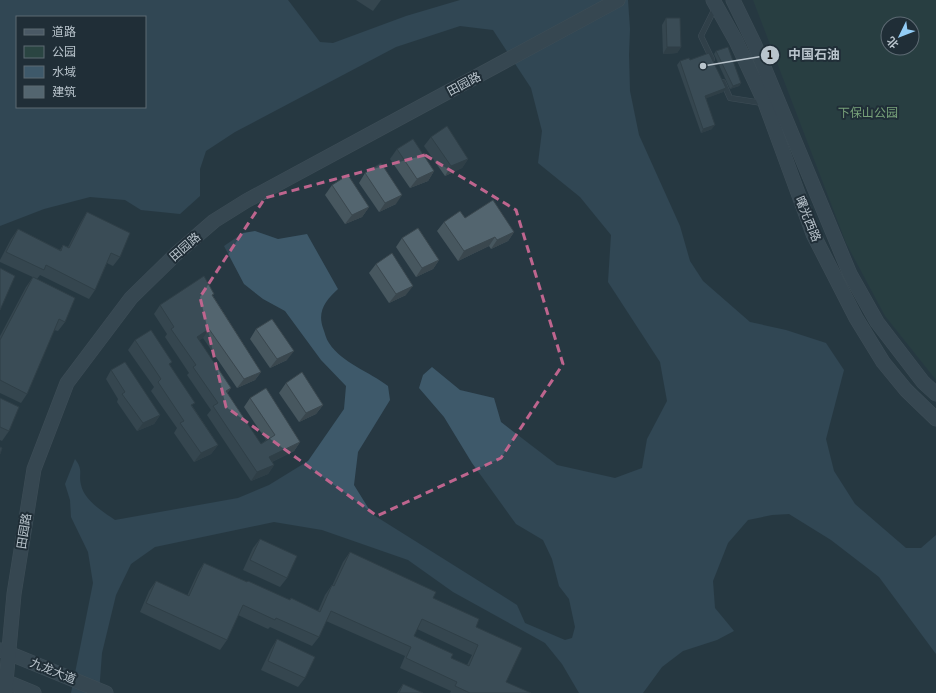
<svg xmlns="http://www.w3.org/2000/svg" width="936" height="693" font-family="'Asap Condensed','Noto Sans SC',sans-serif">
	<rect width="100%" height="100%" fill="#273842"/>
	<!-- green -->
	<path fill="#2a4542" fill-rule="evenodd" d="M753,0H936V380L885,316L846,243ZM888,24H912V48H888Z"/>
	<!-- water -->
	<path fill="#3e596a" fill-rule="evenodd" d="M0,0H288L320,42L333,43L406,16L460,0H628L630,29L629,55L630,91L639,135L680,226L690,261L703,281L750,322L786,330L826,343L844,370L826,439L834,471L855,504L906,548H921L936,535V654L879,577L831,540L789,514L772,515L748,520L728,543L713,581L715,608L734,631L717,640L683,651L662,667L643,693H579L562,664L545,643L453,592L408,560L322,530L274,522L155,547L131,564L116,595L102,653L99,693H71L93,583L88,552L71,517L70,500L65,484L75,459C84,471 78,473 81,485C84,500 103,512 115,520L238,498L269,485L308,461L344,409L346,386L321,360L285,311L263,299L244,284L224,246L243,233L255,231L278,239L307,234L338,289C326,300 317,311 323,328C325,333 326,339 329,343C342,363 370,372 388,386L390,400L358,452L354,485L372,514L517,605L525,623L565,640L572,638L575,627L569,599L559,586L552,559L543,540L516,524L472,463L444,417L419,388L423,375L432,367L460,390L494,398L501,422L557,465L615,478L642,468L647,439L667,401L660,362L608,282L611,235L580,197L538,163L542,131L531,88L493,30L460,26L396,47L235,132L206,151L200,169V196L180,214L141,210L125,200L90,197L44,209L0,226ZM17,17H145V107H17Z"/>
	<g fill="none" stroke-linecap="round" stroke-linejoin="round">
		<defs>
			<g id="lane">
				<path d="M712,59L701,36L715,8"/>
				<path d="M723,82L730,98L762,103"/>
			</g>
			<g id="secondary">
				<path d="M713,0L736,41L765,103L813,234L856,318L883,362L906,390L936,419"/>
				<path d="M733,0L754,43L850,274L877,322L923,382L936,394"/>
				<path d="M1,650L106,693"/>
				<path d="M0,679L34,693"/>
				<path d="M5,693L14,594L34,469L67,383L131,298L176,254L214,221L246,201L618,0"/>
			</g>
		</defs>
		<!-- lane casing -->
		<use href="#lane" stroke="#5a676f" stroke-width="6"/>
		<!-- secondary casing -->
		<use href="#secondary" stroke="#5a676f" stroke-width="15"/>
		<!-- lane -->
		<use href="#lane" stroke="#3c4952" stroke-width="5"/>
		<!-- secondary -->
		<use href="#secondary" stroke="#4a5965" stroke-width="14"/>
	</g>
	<!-- wall -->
	<g fill="#47575f" fill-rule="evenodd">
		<path d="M356,0H381L373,11Z"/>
		<path d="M666,18L681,47L677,53L663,54L662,25Z"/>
		<path d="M716,51L741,83L739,86L730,89L714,54Z"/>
		<path d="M690,60L726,88L723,92L706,98L712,129L701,133L677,65L680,61Z"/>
		<path d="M431,137L468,159L462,168L445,176L424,146Z"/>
		<path d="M397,149L434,171L428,181L410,188L390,159Z"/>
		<path d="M365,173L396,204L379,212L359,183Z"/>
		<path d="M332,185L369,207L362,217L345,224L325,195Z"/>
		<path d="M87,212L120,257L113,266L107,263L95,290L89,299L40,275L37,279L0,262V260L11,239L18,229L60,250L63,245L68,247L81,222Z"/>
		<path d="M465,218L514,232L508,241L491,249L489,246L458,261L437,231L444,222Z"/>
		<path d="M402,238L439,260L433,269L416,277L396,247Z"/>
		<path d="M376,264L406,295L389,303L369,273Z"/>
		<path d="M33,277L65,322L58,331L54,330L27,394L21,403L0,393V336L26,287Z"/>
		<path d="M213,296L261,372L255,380L237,388L203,338L199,340L231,388L227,393L261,444L266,440L244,407L250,398L300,442L294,451L272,462L274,465L268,474L251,481L207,415L211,410L187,375L189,373L165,337L167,334L154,314L160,305Z"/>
		<path d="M256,329L287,360L270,368L250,339Z"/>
		<path d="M135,340L170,365L193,407L218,445L211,454L194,462L174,433L177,428L151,391L154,387L128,350Z"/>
		<path d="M111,370L160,415L154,424L137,431L117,402L118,399L106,379Z"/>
		<path d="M286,383L323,405L316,414L299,422L279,393Z"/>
		<path d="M0,398L9,431L2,441L0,440Z"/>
		<path d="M260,539L287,578L280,587L243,570L253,548Z"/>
		<path d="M350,552L433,598L476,627L506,682L531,693H450L451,691L400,668L405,656L326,621L319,637L312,646L270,627L268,629L238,615L227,640L220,650L140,612L149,591L156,581L187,596L198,572L204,563L247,582L290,600L291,598L318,611L325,595L332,585V586L343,562ZM417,629L472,655L467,665L451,658L414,636Z"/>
		<path d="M277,639L305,678L298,687L261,670L271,649Z"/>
		<path d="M403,684L423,693H397Z"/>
	</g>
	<!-- shaded-wall -->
	<g fill="#3a474e">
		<path d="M667,47H681L677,53L663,54Z"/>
		<path d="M741,83L739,86L730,89L733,86Z"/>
		<path d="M726,88L723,92L702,100L705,96Z"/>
		<path d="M715,125L712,129L701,133L703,129Z"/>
		<path d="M468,159L462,168L445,176L451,166Z"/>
		<path d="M434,171L428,181L410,188L417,179Z"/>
		<path d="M402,195L396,204L379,212L385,203Z"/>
		<path d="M369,207L362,217L345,224L352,215Z"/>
		<path d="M514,232L508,241L491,249L497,240Z"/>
		<path d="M495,237L489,246L458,261L464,251Z"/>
		<path d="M439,260L433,269L416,277L422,268Z"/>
		<path d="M413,286L406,295L389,303L396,294Z"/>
		<path d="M209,329L203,338L191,346L197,337Z"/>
		<path d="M294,351L287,360L270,368L277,359Z"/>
		<path d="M261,372L255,380L237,388L244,379Z"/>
		<path d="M231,388L225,397L226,391Z"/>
		<path d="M323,405L316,414L299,422L306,413Z"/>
		<path d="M160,415L154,424L137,431L143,423Z"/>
		<path d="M300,442L294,451L263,466L269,457Z"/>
		<path d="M218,445L211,454L194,462L201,453Z"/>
		<path d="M274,465L268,474L251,481L257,472Z"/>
	</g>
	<!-- building -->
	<g fill="#53656f" stroke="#3a474e" fill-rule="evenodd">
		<path d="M666,18H680L681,47H667Z"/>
		<path d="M728,47L741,83L733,86L716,51Z"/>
		<path d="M709,53L726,88L705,96L715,125L703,129L680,61L689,58L690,60Z"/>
		<path d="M447,126L468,159L451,166L431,137Z"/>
		<path d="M413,139L434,171L417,179L397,149Z"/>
		<path d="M381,163L402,195L385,203L365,173Z"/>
		<path d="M348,175L369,207L352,215L332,185Z"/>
		<path d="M493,200L514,232L497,240L495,237L464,251L444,222L460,211L465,218Z"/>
		<path d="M87,212L130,233L120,257L111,253L95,290L46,265L44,270L6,252L18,229L61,251L63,245L69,248Z"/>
		<path d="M418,228L439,260L422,268L402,238Z"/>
		<path d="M392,253L413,286L396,294L376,264Z"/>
		<path d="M0,268L15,276L0,310Z"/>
		<path d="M204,276L214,294L212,295L261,372L244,379L209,329L197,337L231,388L226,391L261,444L275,435L250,398L266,388L300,442L269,457L274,465L257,472L213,406L218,403L193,367L196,365L171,329L174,327L160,305Z"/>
		<path d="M33,277L75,298L65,322L59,319L27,394L0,380V340Z"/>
		<path d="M272,319L294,351L277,359L256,329Z"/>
		<path d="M151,330L172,362L169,364L195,403L191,405L218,445L201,453L180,423L184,421L158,382L161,379L135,340Z"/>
		<path d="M125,362L160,415L143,423L122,394L125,392L111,370Z"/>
		<path d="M302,372L323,405L306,413L286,383Z"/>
		<path d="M0,398L19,407L9,431L0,427Z"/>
		<path d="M0,447L2,448L0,454Z"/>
		<path d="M260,539L297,556L287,578L250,560Z"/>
		<path d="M350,552L436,592L433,598L479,619L476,627L522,648L506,682L531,693H470L455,686L457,682L406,658L411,647L331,611L319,637L276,618L275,620L243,605L227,640L146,603L156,581L189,596L204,563L247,582L248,581L290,600L291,598L320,612L332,585L334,586ZM422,619L478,645L469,666L451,658L453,654L414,636Z"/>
		<path d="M277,639L315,657L305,678L268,661Z"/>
		<path d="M403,684L423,693H399Z"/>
	</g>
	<!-- marked area -->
	<path d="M0 0H936V693H0ZM425,155L516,210L563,364L501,458L377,516L226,407L200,297L265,198Z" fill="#273842" fill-opacity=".55" fill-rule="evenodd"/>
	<path fill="none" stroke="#be658e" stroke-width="3" stroke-dasharray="8 5" stroke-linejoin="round" d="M425,155L516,210L563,364L501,458L377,516L226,407L200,297L265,198Z"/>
	<g text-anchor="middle" stroke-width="4" stroke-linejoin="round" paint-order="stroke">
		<!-- street labels -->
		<g font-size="12" fill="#b9c4cc" stroke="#202e37">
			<text transform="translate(464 84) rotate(-28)" y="4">田园路</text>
			<text transform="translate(808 219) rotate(68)" y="4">曙光西路</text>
			<text transform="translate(185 247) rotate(-41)" y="4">田园路</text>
			<text transform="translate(24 531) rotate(-81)" y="4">田园路</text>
			<text transform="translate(53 671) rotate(22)" y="4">九龙大道</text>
		</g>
		<!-- park labels -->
		<g font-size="12" fill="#77a179" stroke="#202e37">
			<text x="868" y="117">下保山公园</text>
		</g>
	</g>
	<!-- callouts -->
	<path fill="none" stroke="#b9c4cc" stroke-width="1.5" d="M703 66L770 55"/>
	<g fill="#b9c4cc" stroke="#202e37" stroke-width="1.5">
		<circle cx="703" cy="66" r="4"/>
		<circle cx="770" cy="55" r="10"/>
	</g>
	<g font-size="12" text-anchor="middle" font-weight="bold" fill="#111">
		<text x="770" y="59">1</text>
	</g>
	<g font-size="13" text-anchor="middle" font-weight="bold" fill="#b9c4cc" stroke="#202e37" stroke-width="4" stroke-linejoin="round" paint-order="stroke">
		<text x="814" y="59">中国石油</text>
	</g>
	<!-- legend -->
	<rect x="16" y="16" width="130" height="92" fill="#202e37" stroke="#5d6a73"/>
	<rect x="24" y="29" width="20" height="6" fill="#4a5965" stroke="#5d6a73"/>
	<text x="52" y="36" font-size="12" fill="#b9c4cc">道路</text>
	<rect x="24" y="46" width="20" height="12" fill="#2a4542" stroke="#5d6a73"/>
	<text x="52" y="56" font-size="12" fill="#b9c4cc">公园</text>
	<rect x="24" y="66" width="20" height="12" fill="#3e596a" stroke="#5d6a73"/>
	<text x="52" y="76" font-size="12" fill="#b9c4cc">水域</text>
	<rect x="24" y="86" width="20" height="12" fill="#53656f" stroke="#5d6a73"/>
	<text x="52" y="96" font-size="12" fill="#b9c4cc">建筑</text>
	<!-- north arrow -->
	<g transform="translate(900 36) rotate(227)"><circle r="19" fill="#202e37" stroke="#5d6a73"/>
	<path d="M0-3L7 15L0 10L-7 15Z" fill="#93cdf6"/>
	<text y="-6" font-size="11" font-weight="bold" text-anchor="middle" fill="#b9c4cc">北</text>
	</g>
</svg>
